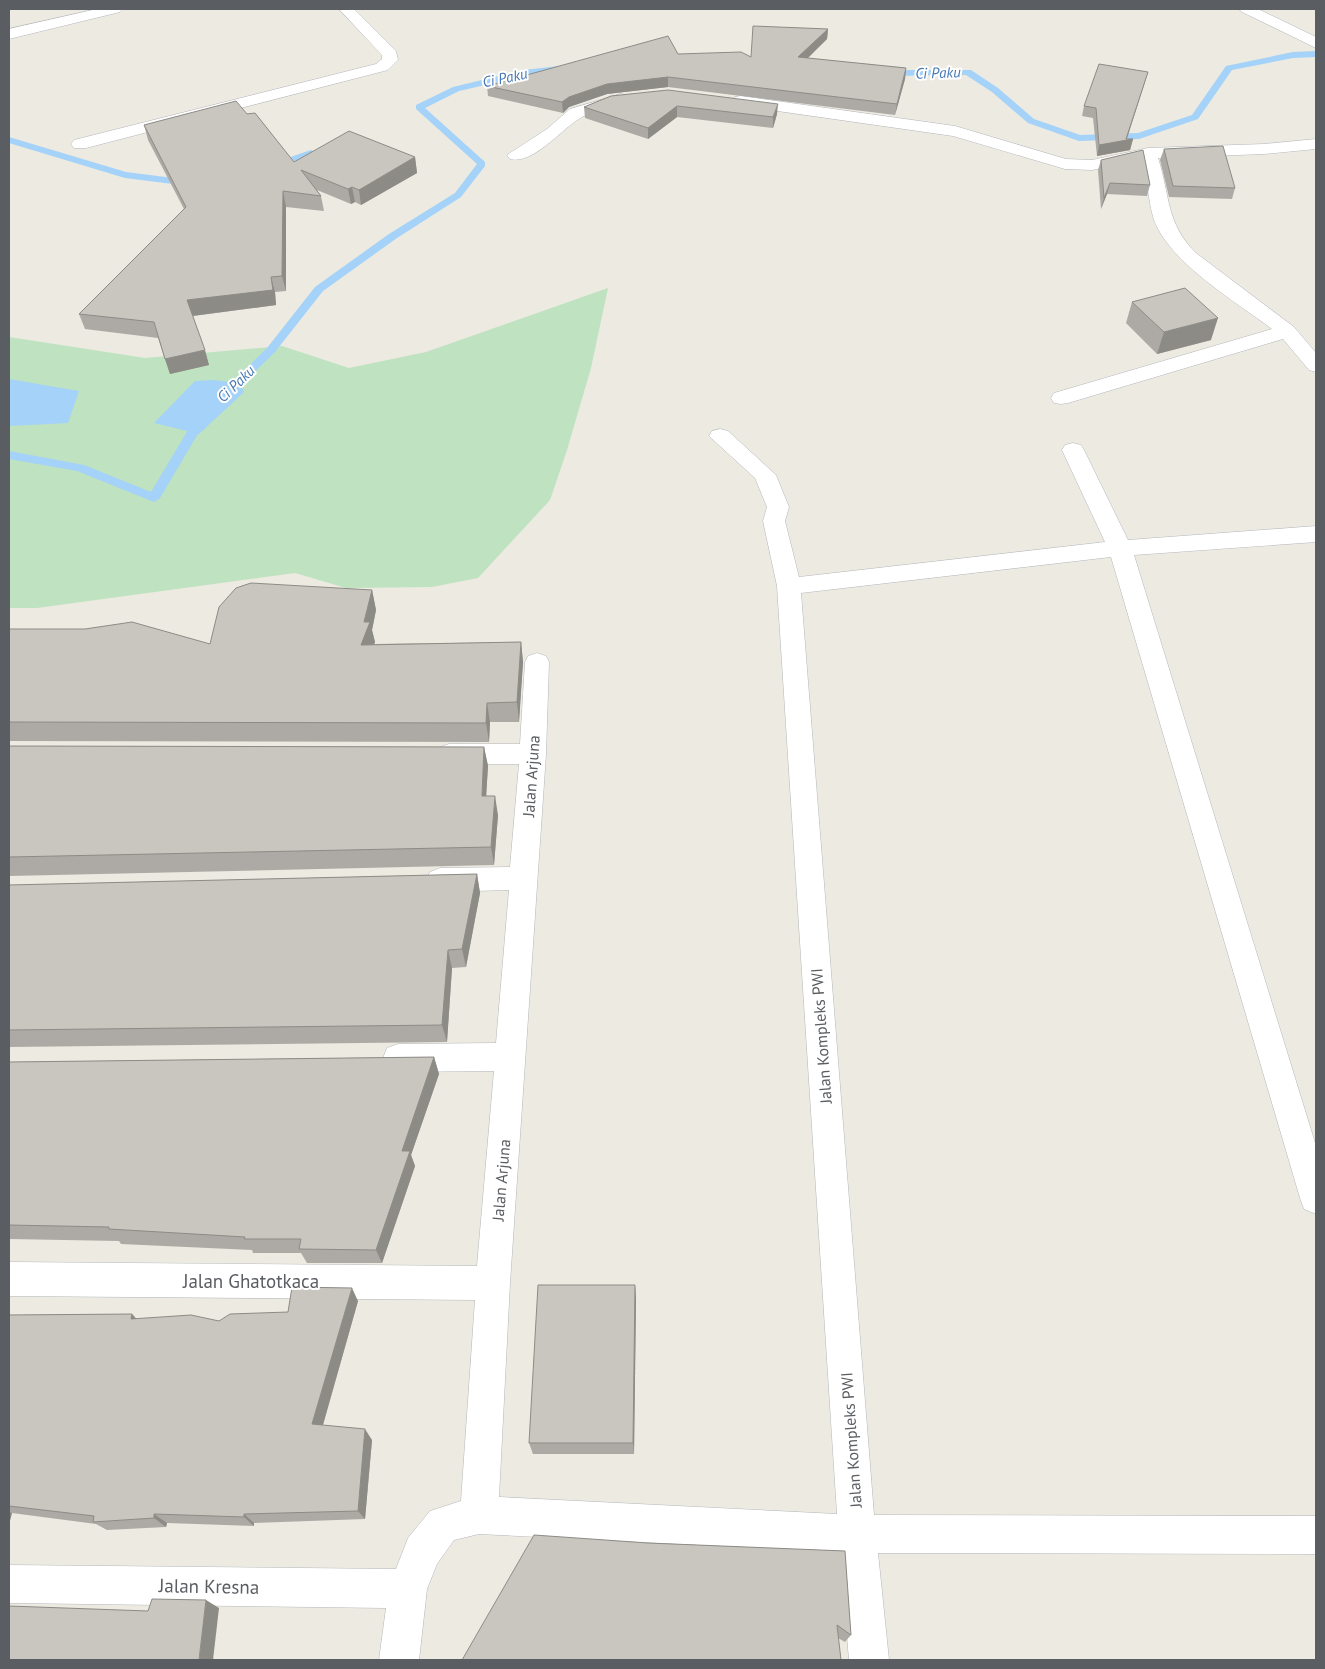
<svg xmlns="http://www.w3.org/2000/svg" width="1325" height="1669" font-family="'PT Sans',sans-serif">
	<rect width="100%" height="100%" fill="#eceae1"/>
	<!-- green -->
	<path fill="#bfe2c0" d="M608,288L591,368L567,450L550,500L478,578L432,587L346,588L295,573L37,608H9V337L145,358L282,346L349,368L426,352Z"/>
	<!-- water -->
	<g fill="#a4d2f9">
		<path d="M9,379L79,391L68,423L9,426Z"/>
		<path d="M213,380L240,383L244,392L199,434L154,423L195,381Z"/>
	</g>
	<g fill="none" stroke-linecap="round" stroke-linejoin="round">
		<!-- stream -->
		<g fill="#a4d2f9" fill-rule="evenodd">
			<path d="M1316,51V57L1293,58L1232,70L1198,119L1139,139L1079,141L1028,123L992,92L966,75L886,76L882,73L886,70H971L998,88L1034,119L1080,135L1138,133L1192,115L1226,66L1293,52Z"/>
			<path d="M559,66L563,69L562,71L524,76L459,91L425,108L485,162V166L461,197L397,238L323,291L275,352L228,398H220V394L267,348L315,287L389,234L455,193L477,164L416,109V105L453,87L524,70Z"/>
			<path d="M9,137L126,172L189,180L194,183L189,186L125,178L9,143Z"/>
			<path d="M311,150L316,153L314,155L272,168L267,165Z"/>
			<path d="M203,411L209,415L160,498L154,502L77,471L9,459V451L84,465L151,492L197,415Z"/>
		</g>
		<defs>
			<g id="street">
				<path d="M97,9H123L120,12L9,39V29Z"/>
				<path d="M339,9H354L396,51L398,60L388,70L86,148H74L71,144L74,140L376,64L382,59V55Z"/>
				<path d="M1239,9H1258L1316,37V48L1242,12Z"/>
				<path d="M621,94L627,96L629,99L627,102C613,107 595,109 582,117C563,127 534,165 510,159L507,155L547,129L570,109Z"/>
				<path d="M741,96L955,126L1066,159L1092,160L1148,148L1264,144L1316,139V149L1264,154L1158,158C1170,195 1166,224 1196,253L1294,327L1316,353V372L1309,370L1283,339L1068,403L1061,404L1054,403L1051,398L1054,393L1272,329C1235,301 1170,263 1154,220C1148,201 1148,179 1141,160L1092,170L1065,169L953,136L735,105L733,101L735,97Z"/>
				<path d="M720,429L728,431L776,475L789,507L785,521L799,577L1105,542L1062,450L1065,445L1073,443L1081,445L1084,450L1128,540L1316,526V542L1134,555L1316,1146V1214L1304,1209L1300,1198L1111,557L801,593L874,1515L1316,1516V1554L878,1553L889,1660H849L840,1552L479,1534L454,1540L437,1564L427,1589L419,1660H379L386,1608L9,1603V1565L396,1569L408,1538L430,1511L461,1501L475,1300L9,1296V1262L477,1266L494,1071L398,1072L387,1068L383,1058L387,1048L398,1044L496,1043L509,890L440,892L430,888L426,880L430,872L440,868L510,867L519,764H449L440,761L436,754L440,747L449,744H520L525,662L528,656L537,653L546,656L549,662L546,754L510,1283L499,1497L837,1514L777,586L763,521L767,507L755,478L709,436L712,431Z"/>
			</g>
		</defs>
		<!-- street casing -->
		<use href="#street" stroke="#b4b7bb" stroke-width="1"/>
		<!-- street -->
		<use href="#street" fill="#fff" fill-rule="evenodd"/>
	</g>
	<!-- wall -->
	<g fill="#adaaa5">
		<path d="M828,29L827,39L807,58L906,68L905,79L895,115L668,87L607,94L569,107L563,113L488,96L487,86L678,54L751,57Z"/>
		<path d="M1148,72L1127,139H1133L1130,150L1097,156L1093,118L1082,116L1084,106Z"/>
		<path d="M611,96L777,114L773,128L677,117L648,139L585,118L584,107Z"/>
		<path d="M247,114L294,162L415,157L417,173L361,205L355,202L351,204L317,190L321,196L324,211L286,207V291L275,292L276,305L193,316L209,365L170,374L158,338L85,329L79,314L184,209L148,140L144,125Z"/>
		<path d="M1164,149L1235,188L1232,199L1169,197L1160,160Z"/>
		<path d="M1101,160L1150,185L1147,196L1107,194L1101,209L1098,170Z"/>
		<path d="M1132,302L1211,340L1157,354L1126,323Z"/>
		<path d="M372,590L376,610L372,630L375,642L374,644L521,642L523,662L519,722H490L489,742L9,741V629L210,644Z"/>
		<path d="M9,746L484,747L488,766L486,796L498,815L494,865L9,876Z"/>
		<path d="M477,874L480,893L466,967L452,968L447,1042L9,1047V885Z"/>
		<path d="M434,1057L439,1074L411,1155L415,1166L382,1263H307L301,1253H253L252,1250L121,1244L119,1241L9,1239V1062Z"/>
		<path d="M635,1285L636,1299L634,1454H533L529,1443Z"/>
		<path d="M358,1301L323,1425L372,1440L365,1519L254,1523V1526L167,1523L166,1527L107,1530L96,1524L12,1513L9,1524V1315L132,1314L136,1319L219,1321L288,1312Z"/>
		<path d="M648,1543L845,1551L851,1635L845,1642L838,1638Z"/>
	</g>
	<!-- shaded-wall -->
	<g fill="#8d8b86">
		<path d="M828,29L827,39L798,68V57Z"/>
		<path d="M906,68L905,79L895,115L897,104Z"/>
		<path d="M1148,72L1126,140L1133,139L1130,150L1097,156L1099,145Z"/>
		<path d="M668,77V87L607,94L569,107L563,113L562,102L569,97L607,84Z"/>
		<path d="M778,104L777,114L773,128V117Z"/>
		<path d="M677,106V117L648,139V128Z"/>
		<path d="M415,157L417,173L361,205L359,190Z"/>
		<path d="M1110,183L1107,194L1101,209L1104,198Z"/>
		<path d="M352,187L355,202L351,204L348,189Z"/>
		<path d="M283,191L286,207V291L282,276Z"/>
		<path d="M271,277L275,292L276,305L192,316L187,300Z"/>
		<path d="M1218,318L1211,340L1157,354L1164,332Z"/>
		<path d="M205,350L209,365L170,374L165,359Z"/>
		<path d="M372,590L376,610L372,630L375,642L366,665L361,645L364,622Z"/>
		<path d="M521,642L523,662L519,722L517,702Z"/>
		<path d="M487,703L490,722L489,742L486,723Z"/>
		<path d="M484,747L488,766L485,815L482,796Z"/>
		<path d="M495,796L498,815L494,865L491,847Z"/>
		<path d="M477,874L480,893L466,967L462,949Z"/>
		<path d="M448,950L452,968L447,1042L442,1025Z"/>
		<path d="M434,1057L439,1074L411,1155L415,1166L382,1263L376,1250L402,1151Z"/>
		<path d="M635,1285L636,1299L634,1454L633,1443Z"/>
		<path d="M352,1288L358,1301L320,1435L312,1424Z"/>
		<path d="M132,1314L144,1327L131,1319Z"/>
		<path d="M365,1429L372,1440L365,1519L358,1511Z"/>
		<path d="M9,1512L12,1513L9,1524Z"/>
		<path d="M154,1514L167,1523L166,1527L154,1518Z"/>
		<path d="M244,1514L254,1523V1526L244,1517Z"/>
		<path d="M206,1600L219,1608L213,1660H199Z"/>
	</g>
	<!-- building -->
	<g fill="#c9c6c0" stroke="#8d8b86">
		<path d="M753,26L828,29L798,57L906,68L897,104L668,77L607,84L569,97L562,102L487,86L668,36L678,54L741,52L751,57Z"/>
		<path d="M1099,64L1148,72L1126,139H1133L1099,145L1096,108L1084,106Z"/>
		<path d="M668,90L778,104L773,117L677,106L648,128L584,107L611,96Z"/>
		<path d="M236,101L247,114L255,113L294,162L349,131L415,157L359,190L352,187L348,189L301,170L321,196L283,191L282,276L271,277L273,290L187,300L205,350L165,359L154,322L79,314L186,207L144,125Z"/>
		<path d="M1223,146L1235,188L1173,186L1164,149Z"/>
		<path d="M1143,150L1150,185L1110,183L1104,198L1101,160Z"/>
		<path d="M1185,288L1218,318L1164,332L1132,302Z"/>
		<path d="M251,583L372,590L364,622H370L361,645L521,642L517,702L487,703L486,723L9,722V629H85L132,622L210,644L219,607L236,588Z"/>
		<path d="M9,746L484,747L482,796H495L491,847L9,857Z"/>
		<path d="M477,874L462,949L448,950L442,1025L9,1030V885Z"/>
		<path d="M434,1057L402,1151H410L376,1250L299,1249L301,1239H244L245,1237L109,1229V1227L9,1225V1062Z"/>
		<path d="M538,1285H635L633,1443H529Z"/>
		<path d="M292,1287L352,1288L312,1424L365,1429L358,1511L244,1514V1517L154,1514V1518L93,1522L94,1516L9,1506V1315L132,1314L131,1319L191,1315L219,1321L230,1314L288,1312Z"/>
		<path d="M534,1535L648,1543L845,1551L851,1635L837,1625L841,1660H462Z"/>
		<path d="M152,1599L206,1600L199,1660H9V1606L148,1611Z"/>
	</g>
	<g text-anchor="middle" stroke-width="4" stroke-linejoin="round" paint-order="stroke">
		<!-- far-water labels -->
		<g font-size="15" font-style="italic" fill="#4678b2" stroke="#fff">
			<text transform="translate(938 73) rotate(-2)" y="5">Ci Paku</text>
			<text transform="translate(505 78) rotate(-12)" y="5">Ci Paku</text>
			<text transform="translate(236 384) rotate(-44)" y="5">Ci Paku</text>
		</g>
		<!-- street labels -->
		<g font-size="16" fill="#5a5d61" stroke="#fff">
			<text transform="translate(531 776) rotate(-86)" y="6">Jalan Arjuna</text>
			<text transform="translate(821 1036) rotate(-94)" y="6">Jalan Kompleks PWI</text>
			<text transform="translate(501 1180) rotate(-85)" y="6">Jalan Arjuna</text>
			<text transform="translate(851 1440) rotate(-94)" y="6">Jalan Kompleks PWI</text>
		</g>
		<!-- near-street labels -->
		<g font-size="19" fill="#5a5d61" stroke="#fff">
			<text x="251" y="1288">Jalan Ghatotkaca</text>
			<text transform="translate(209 1586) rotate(1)" y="7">Jalan Kresna</text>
		</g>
	</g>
	<!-- border -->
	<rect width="1325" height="1669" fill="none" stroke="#5a5d61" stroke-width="20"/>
</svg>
